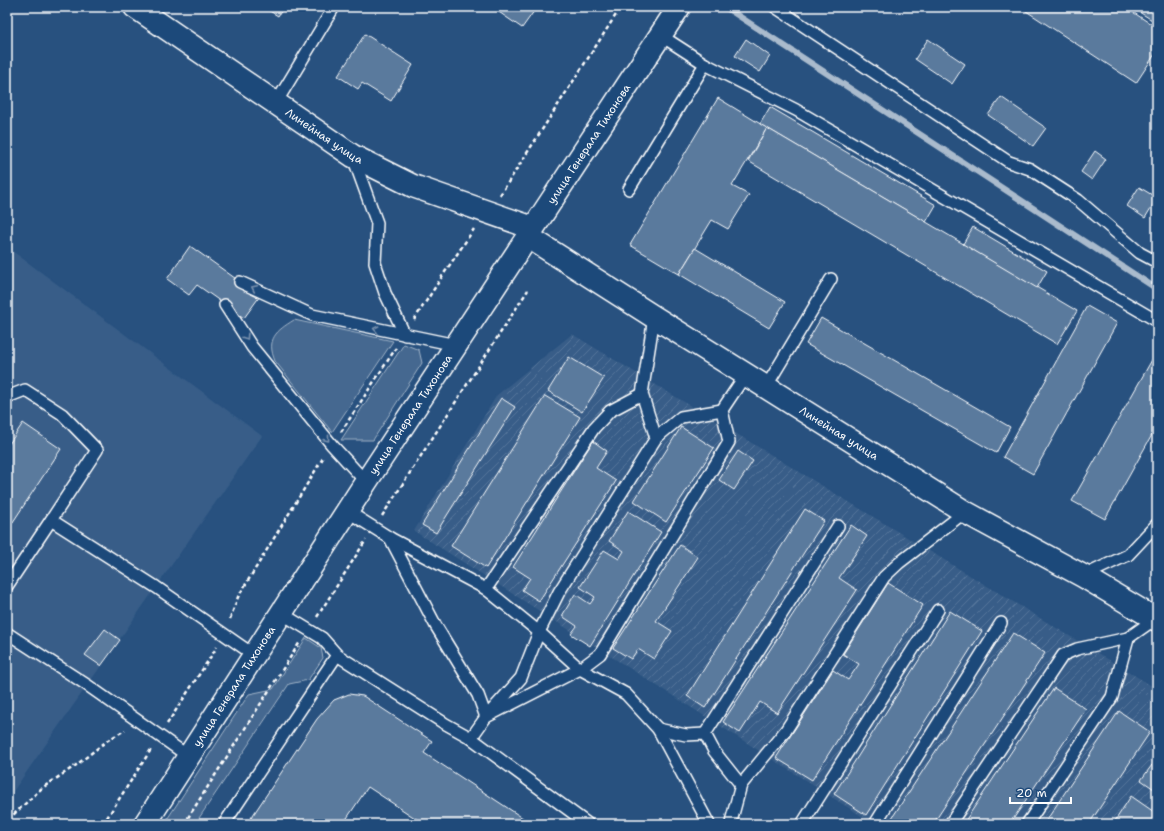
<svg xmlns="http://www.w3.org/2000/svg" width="1164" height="831" font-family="'Shantell Sans',sans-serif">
	<defs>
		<pattern id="industrial-furrows" width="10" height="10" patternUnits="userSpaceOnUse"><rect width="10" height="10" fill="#375d88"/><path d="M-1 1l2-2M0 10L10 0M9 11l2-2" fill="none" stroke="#55759a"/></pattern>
	</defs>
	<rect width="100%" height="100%" fill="#28517f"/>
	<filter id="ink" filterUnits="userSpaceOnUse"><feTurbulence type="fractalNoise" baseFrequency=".025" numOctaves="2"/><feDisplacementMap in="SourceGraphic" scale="8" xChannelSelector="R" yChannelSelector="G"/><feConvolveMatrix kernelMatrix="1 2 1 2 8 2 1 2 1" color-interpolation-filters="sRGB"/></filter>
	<g filter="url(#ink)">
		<!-- built -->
		<path fill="#375d88" d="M7,247L262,436L7,800Z"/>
		<!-- industrial -->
		<path fill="url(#industrial-furrows)" d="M572,334L1157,689V824H874L414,531L497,395Z"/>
		<!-- green -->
		<g fill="#446890" stroke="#a2b4c8">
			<path d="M294,320L393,341L332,432L275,361C266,339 276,331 294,320Z"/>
			<path d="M404,344L419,350L422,363L373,440H341Z"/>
			<path d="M306,638L321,648L323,658L308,680L289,684L195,824H164L249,694L273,689Z"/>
		</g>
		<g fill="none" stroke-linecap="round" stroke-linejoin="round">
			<!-- stream -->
			<path stroke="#aabbcd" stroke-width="6" d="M725,7L1157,289"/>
		</g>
		<!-- building -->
		<g fill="#5a7a9d" stroke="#fff">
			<path d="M263,7H284L278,16Z"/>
			<path d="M493,7H537L522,28L493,8Z"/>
			<path d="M1020,7H1125L1157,28V51L1136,83Z"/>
			<path d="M1131,7H1157V23Z"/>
			<path d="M365,34L413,65L391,101L362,83L358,89L338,76Z"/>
			<path d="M746,39L770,56L760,72L735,56Z"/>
			<path d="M928,39L965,64L952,84L915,59Z"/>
			<path d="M1001,97L1046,128L1033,146L988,115Z"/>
			<path d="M718,98L767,128L732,186L749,195L728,229L712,220L679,274L630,245Z"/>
			<path d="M770,107L936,205L926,222L760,124Z"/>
			<path d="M767,128L1077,311L1057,344L748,161Z"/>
			<path d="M1095,151L1106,159L1092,180L1081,172Z"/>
			<path d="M1139,187L1157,198L1145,218L1127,206Z"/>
			<path d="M973,227L1047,271L1037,288L963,244Z"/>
			<path d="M190,246L260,296L244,318L197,285L189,295L167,279Z"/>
			<path d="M695,248L785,302L769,328L679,274Z"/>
			<path d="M1087,306L1117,323L1033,474L1003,457Z"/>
			<path d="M821,318L1010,427L996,453L806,344Z"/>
			<path d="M569,357L604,378L582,412L548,391Z"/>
			<path d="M1153,358L1157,360V426L1105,519L1072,501Z"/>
			<path d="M545,396L580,417L486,568L451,546Z"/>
			<path d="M501,398L515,407L436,533L422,525Z"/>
			<path d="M23,423L61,449L7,531V443L9,444Z"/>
			<path d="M681,427L714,448L666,522L634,501Z"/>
			<path d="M593,441L607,451L596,468L616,481L539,601L522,590L530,578L513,567Z"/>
			<path d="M738,451L753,461L734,490L719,480Z"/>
			<path d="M805,509L824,521L705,708L687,696Z"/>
			<path d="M628,511L661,532L590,646L571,634L577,626L562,616L575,594L590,604L595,597L580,587L604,550L619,559L624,551L609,541Z"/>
			<path d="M851,525L867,536L839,578L857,590L777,713L760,702L740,733L723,722Z"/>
			<path d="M680,545L698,557L656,621L672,631L654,659L638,649L631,659L613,648Z"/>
			<path d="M888,583L923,605L812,780L776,758L833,670L848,680L859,664L843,654Z"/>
			<path d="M950,611L982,631L866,815L834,794Z"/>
			<path d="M105,629L120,640L101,666L85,655Z"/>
			<path d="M1013,633L1045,653L933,824H888Z"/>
			<path d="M1054,688L1086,709L1010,824H963Z"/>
			<path d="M349,694L363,696L432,741L424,753L532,824H424L368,787L343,824H247L317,719L334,700Z"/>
			<path d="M1119,711L1150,732L1089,824H1044Z"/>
			<path d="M1152,765L1157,768V791L1141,780Z"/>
			<path d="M1131,796L1157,814V824H1113Z"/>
		</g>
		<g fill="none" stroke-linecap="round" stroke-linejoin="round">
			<defs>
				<g id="service">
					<path d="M775,7L1009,162L1030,169L1078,200L1140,253L1157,262"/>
					<path d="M660,35L705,64L796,110L1157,321"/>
					<path d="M276,103L334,7"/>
					<path d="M353,157L377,223L375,263L385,293L405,335"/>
					<path d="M629,189L705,64"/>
					<path d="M240,282L312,315L456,345"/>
					<path d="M225,305L252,347L332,445L366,482"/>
					<path d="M766,387L831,279"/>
					<path d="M7,397L25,390L62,414L97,450L51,520L156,587L254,655"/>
					<path d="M656,438L681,417L722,410"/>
					<path d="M347,511L390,538L436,626L478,695L486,717L521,678L539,632L559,592L656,438L642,394L654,317"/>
					<path d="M390,538L486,589L539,632L580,669L626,694L658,729L709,824"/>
					<path d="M1083,576L1128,555L1157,524"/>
					<path d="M7,586L51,520"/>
					<path d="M486,589L594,428L610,411L642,394"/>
					<path d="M281,613L322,638L337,655L444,723L471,738L588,824"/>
					<path d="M7,633L87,685L188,756"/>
					<path d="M658,729L686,735L705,734"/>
					<path d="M471,738L486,717L580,669L600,654L729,442L722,410L746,374"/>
					<path d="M741,785L714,751L705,734L838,526"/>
					<path d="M224,824L337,655"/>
					<path d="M731,824L732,818L741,785L786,730L884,577L899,563L965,512"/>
					<path d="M802,824L938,610"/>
					<path d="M875,824L1001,623"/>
					<path d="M950,824L1063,655L1077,649L1128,638"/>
					<path d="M1027,824L1112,697L1128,638L1155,619"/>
				</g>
				<g id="minor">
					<path id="s1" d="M135,7L353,156L413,186L533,228"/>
				</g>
				<g id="secondary">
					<path id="s2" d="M527,236L654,317L965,512L1083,576L1157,620"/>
					<path id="s3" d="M145,824L366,482L679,7"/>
				</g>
			</defs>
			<!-- service casing -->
			<use href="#service" stroke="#fff" stroke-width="14"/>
			<!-- minor casing -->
			<use href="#minor" stroke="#fff" stroke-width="25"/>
			<!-- secondary casing -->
			<use href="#secondary" stroke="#fff" stroke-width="25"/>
			<!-- path -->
			<g stroke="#fff" stroke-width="2.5" stroke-dasharray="4 3" stroke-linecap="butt">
				<path d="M500,195L621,7"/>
				<path d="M414,320L445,272L474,229"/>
				<path d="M341,432L396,348"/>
				<path d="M382,516L528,290"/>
				<path d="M317,617L366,540"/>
				<path d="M230,619L238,597L323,458"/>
				<path d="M167,724L217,647"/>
				<path d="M7,816H12L42,788L75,766L108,740L125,730"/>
				<path d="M103,824L152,748"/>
				<path d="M184,824L300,642"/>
			</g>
			<!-- service -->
			<use href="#service" stroke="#1f4a7a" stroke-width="11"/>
			<!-- minor -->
			<use href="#minor" stroke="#1f4a7a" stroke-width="22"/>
			<!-- secondary -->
			<use href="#secondary" stroke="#1f4a7a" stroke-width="22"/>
		</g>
		<!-- one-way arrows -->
		<defs><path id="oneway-chevron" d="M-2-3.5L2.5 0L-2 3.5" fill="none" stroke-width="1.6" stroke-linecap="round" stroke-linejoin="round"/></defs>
		<g stroke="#7992af">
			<use href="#oneway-chevron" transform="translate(254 288) rotate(-155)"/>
			<use href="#oneway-chevron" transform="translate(376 329) rotate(-168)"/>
			<use href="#oneway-chevron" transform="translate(246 337) rotate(57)"/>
			<use href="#oneway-chevron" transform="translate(327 439) rotate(51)"/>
		</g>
	</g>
	<g text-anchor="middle" stroke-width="3" stroke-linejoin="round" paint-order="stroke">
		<!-- street labels -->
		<g font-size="11" fill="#fff" stroke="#1f4a7a">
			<text dy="4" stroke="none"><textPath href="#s1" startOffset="229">Линейная улица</textPath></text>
			<text dy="4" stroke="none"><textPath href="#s3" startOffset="812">улица Генерала Тихонова</textPath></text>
			<text dy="4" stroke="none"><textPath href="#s3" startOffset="488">улица Генерала Тихонова</textPath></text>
			<text dy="4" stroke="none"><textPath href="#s2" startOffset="369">Линейная улица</textPath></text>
			<text dy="4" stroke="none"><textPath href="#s3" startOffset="164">улица Генерала Тихонова</textPath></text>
		</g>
	</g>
	<!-- margin -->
	<rect width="1164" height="831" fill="none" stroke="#1f4a7a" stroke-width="24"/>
	<rect x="12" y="12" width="1140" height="807" fill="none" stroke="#fff" stroke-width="1.5" filter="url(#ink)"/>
	<!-- scale -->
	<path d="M1010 797v6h61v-6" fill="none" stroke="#ffffff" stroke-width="2"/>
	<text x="1016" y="797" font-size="12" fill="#ffffff" stroke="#1f4a7a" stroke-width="3" paint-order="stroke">20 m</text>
</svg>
